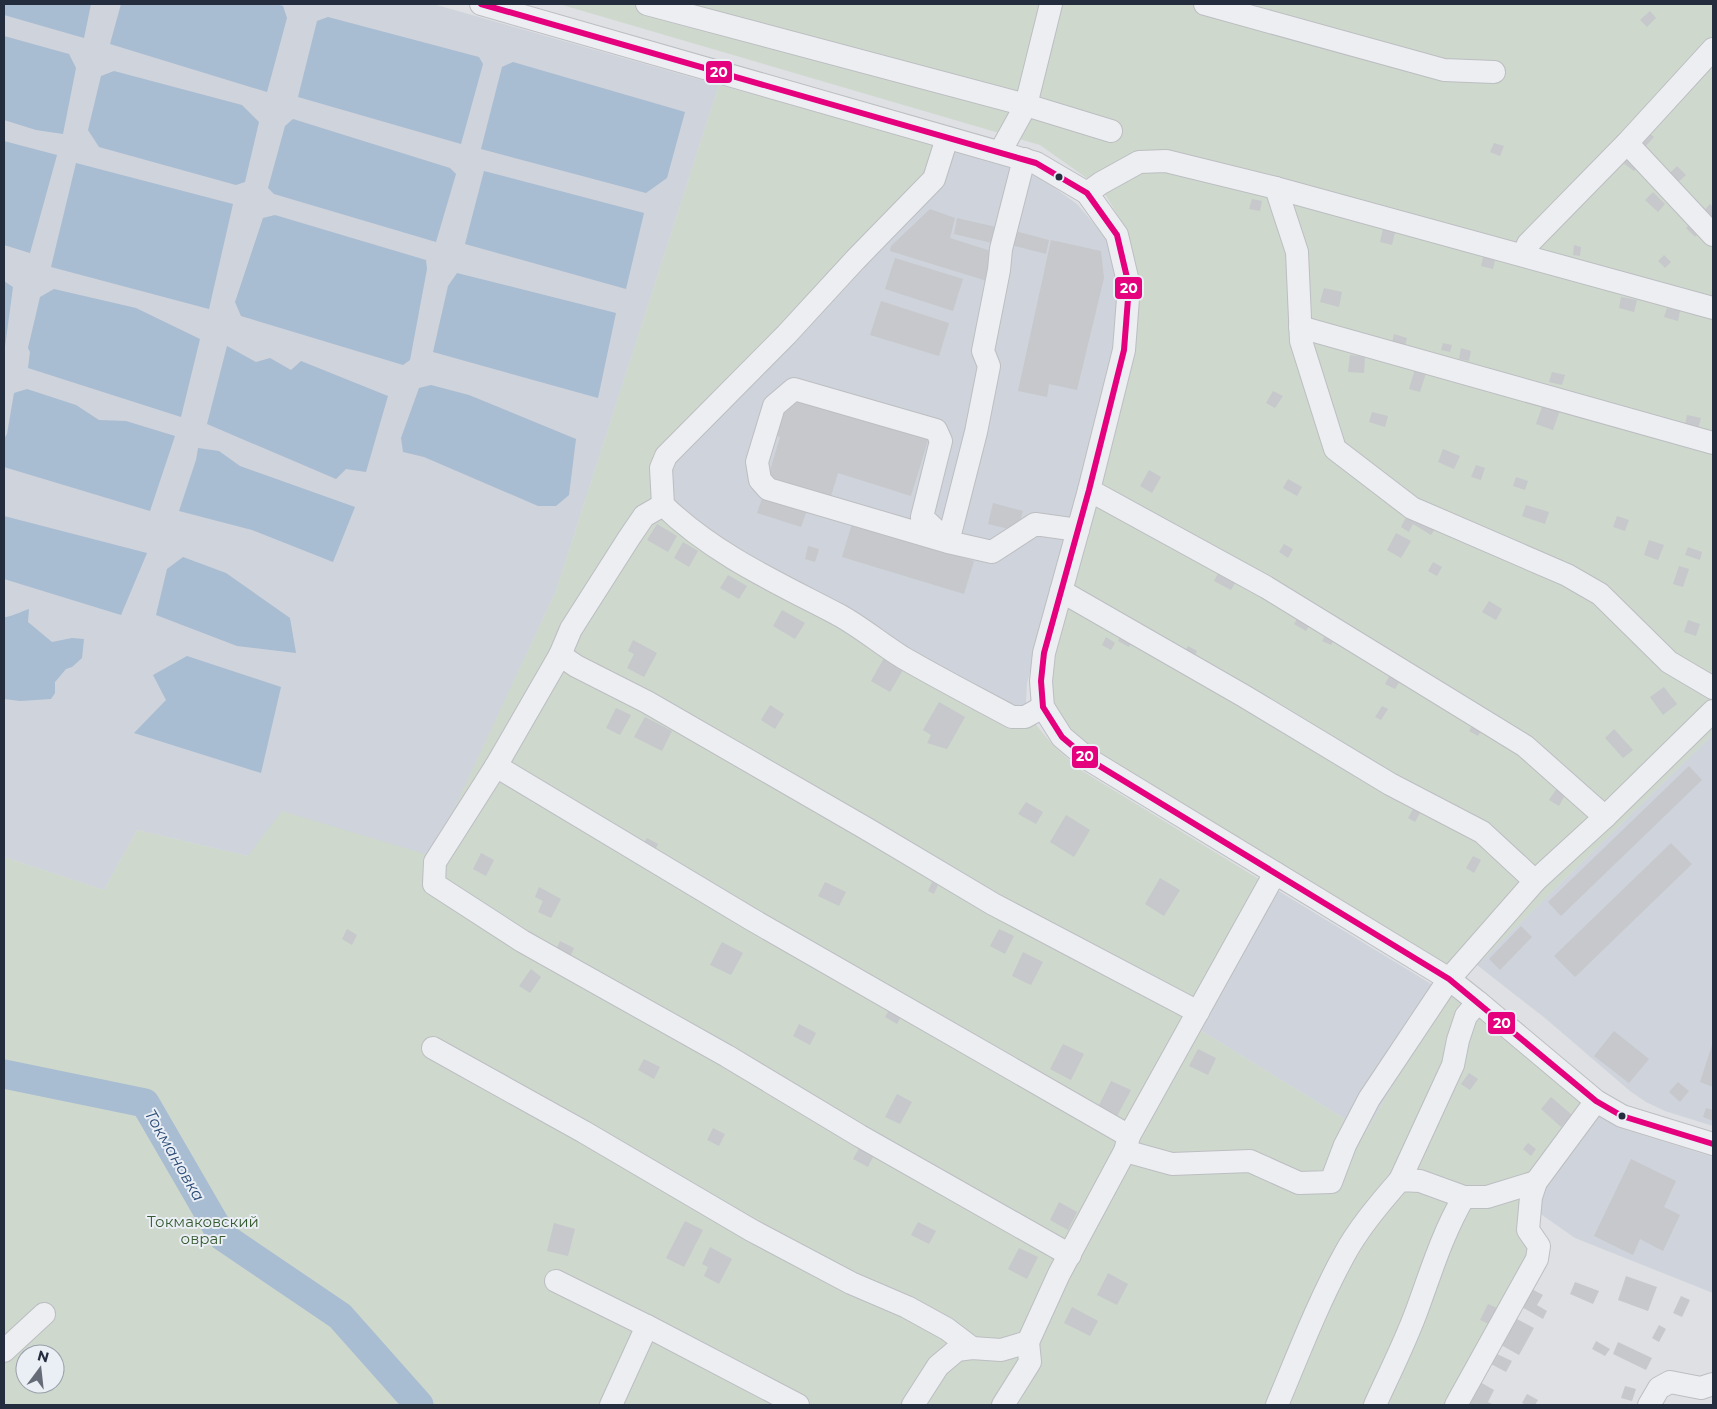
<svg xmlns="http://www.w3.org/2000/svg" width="1717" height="1409" font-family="Montserrat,sans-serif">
	<rect width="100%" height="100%" fill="#dee0e4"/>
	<!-- built -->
	<g fill="#cfd3db">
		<path d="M4,4H433L719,85L556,591L432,857L248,856L137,830L104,890L4,857Z"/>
		<path d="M949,148L1034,173L1077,204L1107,239L1119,289L1114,354L1027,683L1026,702L1027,711L1016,713L711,539L678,510L657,479Z"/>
		<path d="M1713,734V1126L1665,1111L1646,1102L1630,1091L1545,1018L1477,965Z"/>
		<path d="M1267,884L1446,993L1366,1132L1187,1022Z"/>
		<path d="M1596,1113L1623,1129L1713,1157V1293L1575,1238L1535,1210L1537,1199Z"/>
	</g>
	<!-- green -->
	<g fill="#ced8cd" fill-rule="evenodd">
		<path d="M559,4H1713V734L1477,965L1444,963L1093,751C1081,740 1059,720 1055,705C1050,689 1053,670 1054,654L1132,354L1124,226L1102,189L1040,145Z"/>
		<path d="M719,85L949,148L657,479L656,495L649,507L1033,721L1052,744L1079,769L1267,884L1187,1022L1366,1132L1446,993L1481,1017L1582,1103L1521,1193L1530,1250L1449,1405H4V857L104,890L137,830L248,856L282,811L432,856L556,591ZM25,1354H55V1384H25Z"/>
	</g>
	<!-- water -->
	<g fill="#a8bcd2">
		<path d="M4,4H91L84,38L4,15Z"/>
		<path d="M121,4H276L283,6L287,18L267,92L110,44Z"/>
		<path d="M328,17L479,57L483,64L461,144L298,97L317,21Z"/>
		<path d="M4,36L69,54L76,68L63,134L36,130L4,120Z"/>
		<path d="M513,62L685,112L667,178L646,193L481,149L502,67Z"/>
		<path d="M114,71L242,105L259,122L245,182L236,185L99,147L88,130L101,76Z"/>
		<path d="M293,119L450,168L456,174L436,242L274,194L268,188L285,126Z"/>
		<path d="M4,141L57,155L30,253L4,245Z"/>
		<path d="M76,163L233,204L209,309L51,267Z"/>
		<path d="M484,171L644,213L626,289L465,244Z"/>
		<path d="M275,215L426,260L427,269L410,360L403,365L241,316L235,302L263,218Z"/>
		<path d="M457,273L616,313L598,398L433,352L448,286Z"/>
		<path d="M4,281L13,287L4,354Z"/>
		<path d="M54,289L136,308L200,339L181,417L28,368L30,352L28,348L40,297Z"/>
		<path d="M227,346L256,362L270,358L291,370L301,361L388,396L366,472L346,469L336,479L207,424Z"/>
		<path d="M431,385L469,395L576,439L569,495L556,506H538L424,457L403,452L401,438L419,388Z"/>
		<path d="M27,389L76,405L99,420L126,421L175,436L150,511L4,467V439L7,434L14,393Z"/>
		<path d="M198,448L219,451L240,466L355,507L333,562L252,530L179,511L196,460Z"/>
		<path d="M4,516L147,553L121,615L4,579Z"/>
		<path d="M183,557L226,573L290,618L296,653L237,646L156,615L167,569Z"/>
		<path d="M29,609L28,622L52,642L72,638L84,639L82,658L72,667L66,669L55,682V693L51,699L20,701L4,699V617C9,618 22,611 29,609Z"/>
		<path d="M187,656L281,687L261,773L134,733L166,700L153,675Z"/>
	</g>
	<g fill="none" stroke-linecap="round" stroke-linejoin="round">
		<!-- river -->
		<path stroke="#a8bcd2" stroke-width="29" d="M4,1074L145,1103L222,1236L340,1316L419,1405"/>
	</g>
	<!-- building -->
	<g fill="#c6c8cc">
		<path d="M1650,11L1656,18L1647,27L1640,20Z"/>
		<path d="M1644,128L1654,137L1642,150L1632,141Z"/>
		<path d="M1494,143L1504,146L1500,156L1490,152Z"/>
		<path d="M1629,153L1641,162L1634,171L1622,162Z"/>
		<path d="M1677,166L1686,175L1676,184L1667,176Z"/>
		<path d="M1653,192L1665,204L1658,212L1645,200Z"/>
		<path d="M1252,199L1262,201L1260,211L1249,209Z"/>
		<path d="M1710,204L1713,207V219L1702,213Z"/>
		<path d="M930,209L955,218L950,238L997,253L987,281L890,251L891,246Z"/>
		<path d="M957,218L996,227L992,243L954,234Z"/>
		<path d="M1693,221L1702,230L1695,237L1686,228Z"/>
		<path d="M1383,229L1395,232L1392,245L1380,242Z"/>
		<path d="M1015,231L1049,240L1046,254L1011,245Z"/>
		<path d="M1051,240L1101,251L1104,278L1077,390L1049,384L1047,397L1018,391Z"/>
		<path d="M1574,245L1581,247L1580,256L1573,255Z"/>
		<path d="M1484,254L1496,256L1493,269L1481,266Z"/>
		<path d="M1664,255L1671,262L1665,268L1658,261Z"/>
		<path d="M895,258L963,279L953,311L885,289Z"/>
		<path d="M1324,288L1342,292L1339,307L1320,302Z"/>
		<path d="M1621,297L1637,300L1634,312L1619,308Z"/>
		<path d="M881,301L949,323L939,356L870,335Z"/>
		<path d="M1667,308L1680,311L1678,321L1664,317Z"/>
		<path d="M1394,334L1407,338L1405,346L1392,343Z"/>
		<path d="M1443,343L1452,345L1450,352L1441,350Z"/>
		<path d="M1461,348L1471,351L1469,361L1459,359Z"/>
		<path d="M1350,355L1365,357L1364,373L1348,372Z"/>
		<path d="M1415,369L1426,373L1420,392L1409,389Z"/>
		<path d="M1552,372L1565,375L1562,385L1549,382Z"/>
		<path d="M1273,391L1283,396L1275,408L1266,403Z"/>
		<path d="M793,395L929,437L911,496L838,473L831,496L768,477L780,437L772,434L781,406L789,409Z"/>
		<path d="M1543,404L1560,410L1553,430L1536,424Z"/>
		<path d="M1372,412L1388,416L1385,427L1369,422Z"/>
		<path d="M1687,415L1701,418L1698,428L1685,425Z"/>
		<path d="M1443,449L1460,456L1454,469L1438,462Z"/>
		<path d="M1476,465L1485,468L1481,480L1471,477Z"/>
		<path d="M1149,470L1161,477L1152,493L1140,486Z"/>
		<path d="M1516,477L1528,481L1525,490L1513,486Z"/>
		<path d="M1288,479L1302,487L1297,496L1283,488Z"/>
		<path d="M763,496L807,510L801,527L757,513Z"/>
		<path d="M993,503L1023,511L1017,531L988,524Z"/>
		<path d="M1526,505L1549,512L1545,524L1522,516Z"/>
		<path d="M1410,510L1437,526L1431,535L1413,524L1409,532L1401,527Z"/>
		<path d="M1617,516L1629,520L1625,531L1613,527Z"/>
		<path d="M657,524L677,536L668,552L647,540Z"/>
		<path d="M852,524L974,561L964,594L842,557Z"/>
		<path d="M1396,533L1411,541L1401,558L1387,550Z"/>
		<path d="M1649,540L1664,545L1658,560L1644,555Z"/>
		<path d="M683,542L698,551L689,567L674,558Z"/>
		<path d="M1284,544L1293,549L1288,558L1279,552Z"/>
		<path d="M808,546L819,549L815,562L805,559Z"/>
		<path d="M1688,547L1702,552L1700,560L1685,555Z"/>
		<path d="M1433,562L1442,567L1437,576L1428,571Z"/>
		<path d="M1679,566L1689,569L1683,587L1673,584Z"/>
		<path d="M1221,568L1238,578L1231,590L1214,581Z"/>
		<path d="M728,575L747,586L739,599L720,588Z"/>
		<path d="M1489,601L1502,609L1496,620L1482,612Z"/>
		<path d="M782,610L805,623L795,639L773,626Z"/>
		<path d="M1300,614L1312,621L1306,631L1294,624Z"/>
		<path d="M1688,620L1700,624L1696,636L1684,632Z"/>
		<path d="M1123,631L1135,638L1129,647L1118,641Z"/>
		<path d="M1327,633L1336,638L1331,645L1322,641Z"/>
		<path d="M1106,637L1115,643L1111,650L1102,645Z"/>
		<path d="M633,640L657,653L644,677L627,668L634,654L628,651Z"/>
		<path d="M1188,646L1197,651L1191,662L1182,657Z"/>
		<path d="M884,658L903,670L890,692L871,681Z"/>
		<path d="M1391,673L1401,679L1395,689L1385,684Z"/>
		<path d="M1664,687L1677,704L1663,715L1650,697Z"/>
		<path d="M939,702L965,717L947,749L927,743L931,735L923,730Z"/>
		<path d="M770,705L784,714L775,729L761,720Z"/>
		<path d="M1382,706L1388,709L1381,720L1375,717Z"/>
		<path d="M616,708L631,715L620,735L606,728Z"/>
		<path d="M645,717L672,731L662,751L634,737Z"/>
		<path d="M1475,722L1483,727L1478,736L1469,731Z"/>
		<path d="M1614,729L1633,750L1623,758L1605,738Z"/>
		<path d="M1689,766L1702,780L1561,916L1548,902Z"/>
		<path d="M1557,788L1566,793L1559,806L1549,800Z"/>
		<path d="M1026,802L1043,812L1036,824L1018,814Z"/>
		<path d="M1417,802L1424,806L1415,822L1408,818Z"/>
		<path d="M1066,815L1090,830L1074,857L1050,842Z"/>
		<path d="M647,838L658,844L655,850L643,844Z"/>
		<path d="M1671,843L1692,864L1575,977L1554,956Z"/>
		<path d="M481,853L494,860L486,876L473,869Z"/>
		<path d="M1473,856L1481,860L1474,873L1466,868Z"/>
		<path d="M1160,878L1180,890L1164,916L1145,904Z"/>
		<path d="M825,882L846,892L839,906L818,896Z"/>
		<path d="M932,882L938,885L934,894L928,891Z"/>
		<path d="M539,887L561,899L551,918L538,912L543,901L535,897Z"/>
		<path d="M1521,926L1532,937L1500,970L1489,959Z"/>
		<path d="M347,929L357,935L352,945L342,939Z"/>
		<path d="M999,929L1014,936L1005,954L990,946Z"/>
		<path d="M560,941L574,948L569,959L555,952Z"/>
		<path d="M722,942L743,953L731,975L710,965Z"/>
		<path d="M1023,952L1043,962L1031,985L1012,976Z"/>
		<path d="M531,969L541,977L530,993L519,986Z"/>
		<path d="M891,1007L903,1013L897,1024L885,1017Z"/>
		<path d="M799,1024L816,1033L810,1045L793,1036Z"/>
		<path d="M1614,1031L1649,1059L1629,1083L1594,1056Z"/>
		<path d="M1713,1042V1087L1700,1082Z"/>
		<path d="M1063,1044L1084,1054L1071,1080L1050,1069Z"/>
		<path d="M1198,1049L1216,1058L1208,1075L1189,1066Z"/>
		<path d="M644,1059L660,1067L654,1079L638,1070Z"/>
		<path d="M1469,1073L1478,1079L1470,1090L1461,1084Z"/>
		<path d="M1111,1081L1131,1090L1117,1116L1098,1107Z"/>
		<path d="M1678,1082L1689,1091L1680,1102L1669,1092Z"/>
		<path d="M897,1094L912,1102L900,1124L885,1117Z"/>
		<path d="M1551,1097L1572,1115L1561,1127L1541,1109Z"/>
		<path d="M1706,1108L1713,1110V1121L1703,1117Z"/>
		<path d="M713,1128L725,1134L719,1146L707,1140Z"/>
		<path d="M862,1143L876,1151L868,1167L853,1159Z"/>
		<path d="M1528,1143L1536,1149L1531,1156L1523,1149Z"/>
		<path d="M1631,1159L1676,1181L1664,1207L1680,1215L1663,1251L1640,1239L1633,1255L1594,1236Z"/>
		<path d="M1059,1202L1077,1212L1068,1230L1050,1220Z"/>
		<path d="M685,1221L703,1230L684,1267L666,1258Z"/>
		<path d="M918,1222L936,1231L929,1244L911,1235Z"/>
		<path d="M554,1223L575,1229L568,1256L547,1251Z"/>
		<path d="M710,1247L732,1259L719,1284L704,1276L708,1267L702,1264Z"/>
		<path d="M1019,1248L1038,1257L1027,1279L1008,1269Z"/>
		<path d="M1108,1273L1128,1284L1117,1305L1097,1295Z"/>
		<path d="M1626,1276L1657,1287L1648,1311L1618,1300Z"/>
		<path d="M1575,1282L1599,1291L1593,1304L1570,1294Z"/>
		<path d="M1530,1288L1543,1295L1537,1305L1547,1311L1543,1319L1520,1306Z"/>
		<path d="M1681,1296L1690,1300L1682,1317L1673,1313Z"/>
		<path d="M1488,1304L1497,1308L1489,1324L1480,1320Z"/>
		<path d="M1072,1307L1098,1321L1090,1336L1064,1323Z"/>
		<path d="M1515,1318L1534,1328L1519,1355L1501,1345Z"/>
		<path d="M1659,1325L1666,1329L1659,1342L1652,1338Z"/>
		<path d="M1596,1341L1610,1349L1605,1356L1592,1349Z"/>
		<path d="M1618,1342L1652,1358L1646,1370L1613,1354Z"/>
		<path d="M1497,1354L1512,1361L1506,1372L1491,1364Z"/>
		<path d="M1480,1382L1494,1390L1488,1402L1494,1405H1467Z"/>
		<path d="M1625,1386L1636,1389L1632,1401L1621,1398Z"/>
		<path d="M1527,1394L1538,1400L1535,1405H1526L1522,1403Z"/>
	</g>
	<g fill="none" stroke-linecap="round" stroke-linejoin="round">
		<defs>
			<g id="minor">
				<path d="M481,4L1036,163L1087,193L1117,235L1129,286L1124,350L1089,490L1044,653L1041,681L1043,707L1062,737L1088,759L1449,979L1478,1002L1596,1101L1622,1116L1713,1144"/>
				<path d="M647,4L1026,105L1111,131"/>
				<path d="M1205,4L1444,70L1494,72"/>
				<path d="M947,138L934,179L855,260L786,335L666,456L661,468L663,505C713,554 778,583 839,615C861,627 881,644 902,657C938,678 975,697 1012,717H1025L1043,707"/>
				<path d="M1627,143L1713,235"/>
				<path d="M1000,152L1026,105L1051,4"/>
				<path d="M1024,159L1001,249L999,270L983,351L989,366L976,432L948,542L768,489L760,480L757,462L774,406L794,389L936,430L941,441L922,517L948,542L992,552L1035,524L1078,530"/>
				<path d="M1276,188L1297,252L1301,341L1335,449L1412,508L1567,575L1600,594L1669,662L1713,688"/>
				<path d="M1087,193L1101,183L1139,162L1166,161L1276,188L1713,308"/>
				<path d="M1523,255L1528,244L1627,143L1713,49"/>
				<path d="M1300,327L1713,443"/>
				<path d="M1089,490L1266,587L1525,746L1605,817"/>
				<path d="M1061,591L1244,696L1390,784L1482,832L1535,881"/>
				<path d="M560,655L571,629L629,538L644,516L663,505"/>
				<path d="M496,766L560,655L576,666L647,702L867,829L993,904L1198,1012"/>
				<path d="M433,1048L584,1132L751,1230L851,1283L907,1307L947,1329L972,1348"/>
				<path d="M1125,1151L1172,1164L1250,1161L1299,1183L1331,1182L1345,1145L1369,1099L1449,979L1535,881L1605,817L1713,711"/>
				<path d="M1400,1180L1453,1065L1458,1040L1466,1016L1478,1002"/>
				<path d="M1070,1255L860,1136L727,1056L522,941L434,884L435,862L496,766L751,919L1129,1136"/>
				<path d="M556,1281L647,1326L798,1405"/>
				<path d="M4,1351L44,1314"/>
				<path d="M611,1405L647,1326"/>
				<path d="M913,1405L938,1366L957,1350L972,1348L1001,1350L1028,1342L1059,1274L1125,1151L1129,1136L1275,873"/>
				<path d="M1003,1405L1030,1362L1028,1342"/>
				<path d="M1277,1405C1298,1355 1317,1305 1343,1257C1357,1230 1380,1203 1400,1180L1420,1181L1464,1197H1487L1536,1182"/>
				<path d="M1375,1405C1389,1374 1405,1343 1417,1310C1431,1272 1443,1232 1464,1197"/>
				<path d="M1456,1405L1537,1259L1539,1246L1528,1230L1531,1197L1536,1182L1596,1101"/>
				<path d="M1649,1405L1659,1388L1670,1382L1701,1388L1713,1384"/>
			</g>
		</defs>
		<!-- minor casing -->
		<use href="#minor" stroke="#bcbec2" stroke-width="24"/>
		<!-- minor -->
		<use href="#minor" stroke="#edeef1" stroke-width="22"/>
		<defs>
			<path id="bus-1" d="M481,4L1036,163L1087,193L1117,235L1129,286L1124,350L1089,490L1044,653L1041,681L1043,707L1062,737L1088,759L1449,979L1596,1101L1622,1116L1713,1144"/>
		</defs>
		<!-- bus-1 casing -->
		<use href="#bus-1" stroke="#eaeef5" stroke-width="10"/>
		<!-- bus-1 -->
		<use href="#bus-1" stroke="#e5007d" stroke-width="6"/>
	</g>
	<!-- markers -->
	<g fill="#242d3e" stroke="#eaeef5" stroke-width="2">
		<circle cx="1059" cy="177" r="4.5"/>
		<circle cx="1622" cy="1116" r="4.5"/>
	</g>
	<g text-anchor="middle" stroke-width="4" stroke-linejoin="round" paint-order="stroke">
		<!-- park labels -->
		<g font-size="15" fill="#375b30" stroke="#eaeef5">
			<text x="203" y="1227">Токмаковский<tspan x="203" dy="17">овраг</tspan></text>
		</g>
		<!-- water labels -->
		<g font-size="16" font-style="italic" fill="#2a4b76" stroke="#eaeef5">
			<text transform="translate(175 1155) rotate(60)" y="6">Токмановка</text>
		</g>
	</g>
	<g stroke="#eaeef5" stroke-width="2">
		<rect x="705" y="60" width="28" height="24" rx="5" fill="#e5007d"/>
		<rect x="1114" y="276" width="29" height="24" rx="5" fill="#e5007d"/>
		<rect x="1071" y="745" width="28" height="24" rx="5" fill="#e5007d"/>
		<rect x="1487" y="1011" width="29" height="24" rx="5" fill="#e5007d"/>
	</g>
	<g font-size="14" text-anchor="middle" font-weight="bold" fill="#fff">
		<text x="719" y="77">20</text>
		<text x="1129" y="293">20</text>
		<text x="1085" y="761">20</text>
		<text x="1502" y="1028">20</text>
	</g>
	<!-- border -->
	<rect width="1717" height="1409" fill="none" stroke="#242d3e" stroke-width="10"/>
	<!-- north arrow -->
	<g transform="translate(40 1369) rotate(15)"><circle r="24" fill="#eaeef5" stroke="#9ba1ac"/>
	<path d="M0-4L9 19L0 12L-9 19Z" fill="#656c78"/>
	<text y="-8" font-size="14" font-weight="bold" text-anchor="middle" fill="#242d3e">N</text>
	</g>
</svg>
